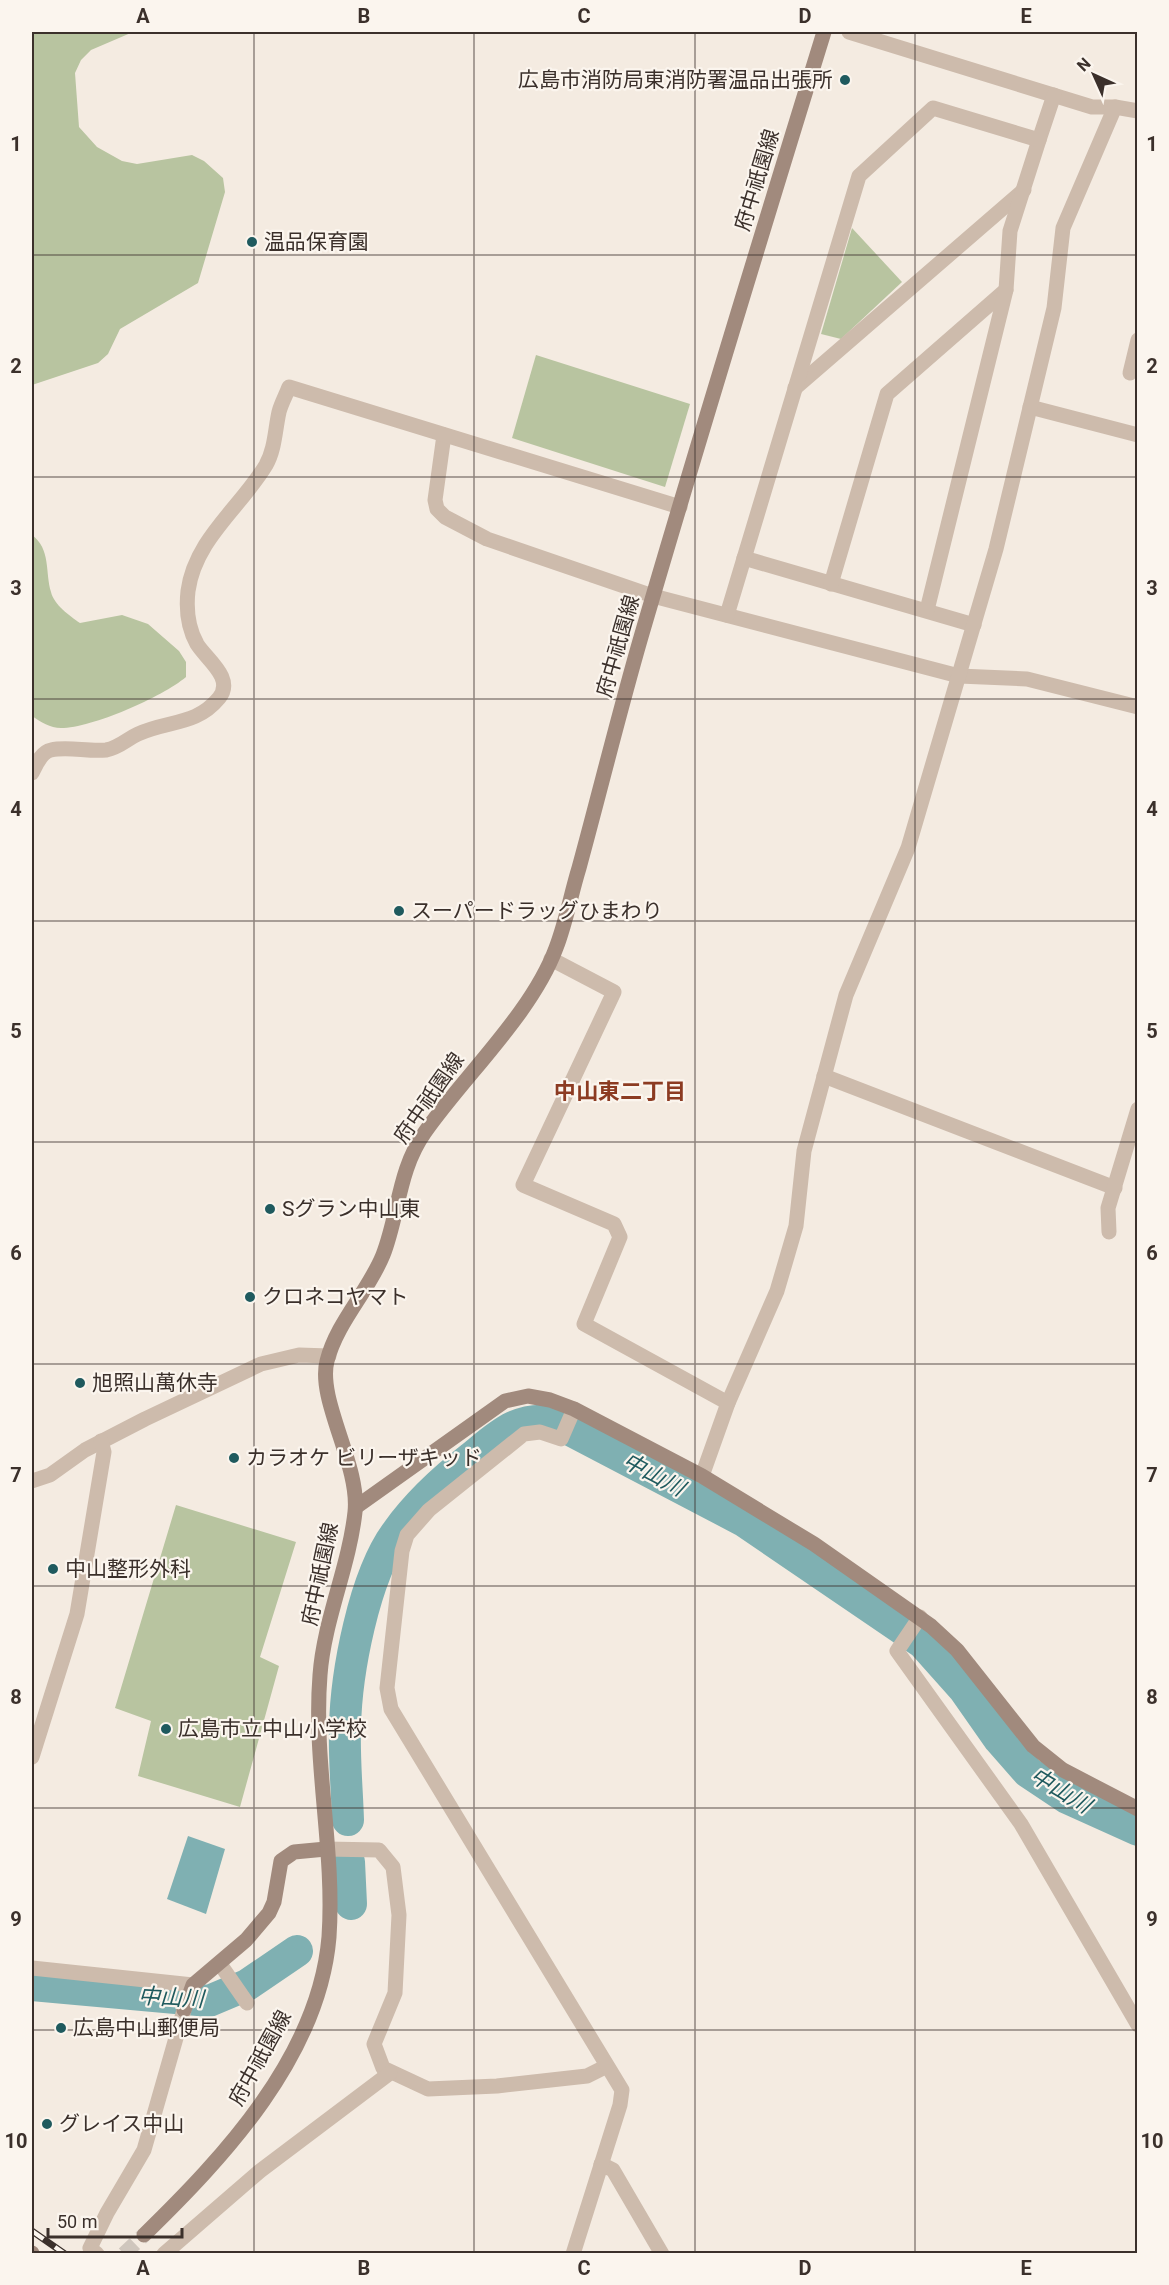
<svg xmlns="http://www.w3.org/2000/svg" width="1169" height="2285" font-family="Roboto,'Noto Sans JP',sans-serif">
	<rect width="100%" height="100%" fill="#f4ebe1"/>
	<!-- green -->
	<g fill="#b8c4a0">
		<path d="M32,32H133L91,50L81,60L75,73L79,127L97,147L122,161L137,164L192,155L204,161L223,178L225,192L198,283L120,329L108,354L98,363L32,385Z"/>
		<path d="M852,228L902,282L841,339L821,334Z"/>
		<path d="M536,355L690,404L665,487L512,438Z"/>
		<path d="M32,535C51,549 45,572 51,592C54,605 70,616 80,623L122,615L148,624L179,651L186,662V677C162,697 92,728 61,728C50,728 41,722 32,716Z"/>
		<path d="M176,1505L296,1542L260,1657L279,1666L240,1807L138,1776L151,1721L115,1708Z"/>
	</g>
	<!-- water -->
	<path fill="#7fb0b2" d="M188,1836L225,1849L206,1914L167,1899Z"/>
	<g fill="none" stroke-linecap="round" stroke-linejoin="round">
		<!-- river -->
		<g stroke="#7fb0b2" stroke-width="32">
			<path d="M348,1820C347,1789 344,1759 345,1728C346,1673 364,1576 397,1532C417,1504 444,1479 471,1458C498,1436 518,1415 555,1422L744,1521L923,1643L964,1689L999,1739L1028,1772L1067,1798L1138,1830"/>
			<path d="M349,1862L351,1904"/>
			<path d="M32,1985L209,2001L247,1985L297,1951"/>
		</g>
		<!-- secondary-tunnel -->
		<path stroke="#cfc6bd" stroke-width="15" stroke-dasharray="15 8" stroke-linecap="butt" d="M124,2254L144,2235"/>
		<!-- street -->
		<g stroke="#cdbbac" stroke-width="15">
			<path d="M849,32L1092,107H1115L1138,111"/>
			<path d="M1130,373L1138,340"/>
			<path d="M795,388L1024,190"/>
			<path d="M1030,407L1138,435"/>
			<path d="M444,435L435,500L437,509L445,517L487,539L653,596L959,676L1027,679L1138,707"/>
			<path d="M744,558L974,625"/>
			<path d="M831,584L887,394L1006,290"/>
			<path d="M927,610L1006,290L1010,231L1039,140"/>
			<path d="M727,615L859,176L933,108L1039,140L1054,95"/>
			<path d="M32,773C36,765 41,752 51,750C68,746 88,752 106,750C119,748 127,739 138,734C168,720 196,726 219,698C235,678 206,659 197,644C188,628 186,609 188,591C195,539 241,507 266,465C275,449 275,430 279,412C281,404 286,395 289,387L680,507"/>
			<path d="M551,959L614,992L523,1185L614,1224L620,1237L584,1324L728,1403"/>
			<path d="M824,1076L1115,1188"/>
			<path d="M1109,1232L1108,1208L1138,1109"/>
			<path d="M702,1476L728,1403L777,1291L796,1226L804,1151L846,995L908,848L996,549L1054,308L1063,228L1115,107"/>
			<path d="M32,1481L50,1475L85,1450L145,1419L261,1364L299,1355L329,1356"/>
			<path d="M920,1617L897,1651L1021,1824L1138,2025"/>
			<path d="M32,1757L77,1614L104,1452L101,1441"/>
			<path d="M326,1849L379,1850L393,1867L399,1915L395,1993L374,2044L383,2068L428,2089L497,2086L587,2076L607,2066"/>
			<path d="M220,1964L247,2003"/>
			<path d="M32,1968L193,1985"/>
			<path d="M601,2164L613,2170L662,2254"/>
			<path d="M97,2254L90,2248L107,2213L144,2150L184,2010"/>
			<path d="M164,2254L260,2171L390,2073"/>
			<path d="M573,2254L620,2105L622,2090L391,1709L387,1688L402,1551L407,1535L429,1510L524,1434L540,1432L561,1439L574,1409"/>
		</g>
		<!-- secondary -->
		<g stroke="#a18a7d" stroke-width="15">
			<path d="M356,1507L505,1401L528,1396L550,1400L574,1409L702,1476L814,1544L931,1626L957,1650L1033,1746L1063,1770L1138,1809"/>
			<path d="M184,2010L193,1985L246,1940L269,1913L274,1902L281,1861L294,1852L326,1849"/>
			<path d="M144,2235C224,2157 319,2056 329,1937C335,1850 313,1763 320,1675C324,1620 349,1567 355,1512C360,1465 317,1400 327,1361C337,1322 368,1292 383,1255C399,1214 398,1170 425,1132C465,1075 532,1013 556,948C566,922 571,894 579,868C600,791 619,713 641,637C700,435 762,233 824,32"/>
			<path d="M32,2253V2254"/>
		</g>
		<defs>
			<path id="rail" d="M32,2231L65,2254"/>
		</defs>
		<!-- rail casing -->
		<use href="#rail" stroke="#3b302b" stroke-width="7"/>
		<!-- rail -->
		<use href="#rail" stroke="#fbf5ee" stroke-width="4.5" stroke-dasharray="14" stroke-linecap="butt"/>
	</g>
	<!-- grid -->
	<path fill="none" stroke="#3b302b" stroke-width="1.5" stroke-opacity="0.55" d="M254,32V2254M474,32V2254M695,32V2254M915,32V2254M32,255H1138M32,477H1138M32,699H1138M32,921H1138M32,1142H1138M32,1364H1138M32,1586H1138M32,1808H1138M32,2030H1138"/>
	<!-- markers -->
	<g fill="#1f5a5e" stroke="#fbf5ee" stroke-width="2">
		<circle cx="845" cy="80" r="6"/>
		<circle cx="252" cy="242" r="6"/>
		<circle cx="399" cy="911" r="6"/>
		<circle cx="270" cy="1209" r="6"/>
		<circle cx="250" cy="1297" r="6"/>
		<circle cx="80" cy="1383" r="6"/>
		<circle cx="234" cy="1458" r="6"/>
		<circle cx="53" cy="1569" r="6"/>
		<circle cx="166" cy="1729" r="6"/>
		<circle cx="61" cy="2028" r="6"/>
		<circle cx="47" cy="2124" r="6"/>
	</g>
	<g text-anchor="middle" stroke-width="4.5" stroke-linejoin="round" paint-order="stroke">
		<!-- poi labels -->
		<g font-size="21" fill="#3b302b" stroke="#fbf5ee" text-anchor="start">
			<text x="833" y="87" text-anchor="end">広島市消防局東消防署温品出張所</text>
			<text x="264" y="249">温品保育園</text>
			<text x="411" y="918">スーパードラッグひまわり</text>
			<text x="282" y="1216">Sグラン中山東</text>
			<text x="262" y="1304">クロネコヤマト</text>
			<text x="92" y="1390">旭照山萬休寺</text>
			<text x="246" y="1465">カラオケ ビリーザキッド</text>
			<text x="65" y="1576">中山整形外科</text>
			<text x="178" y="1736">広島市立中山小学校</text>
			<text x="73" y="2035">広島中山郵便局</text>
			<text x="59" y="2131">グレイス中山</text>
		</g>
		<!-- street labels -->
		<g font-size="21" fill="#3b302b" stroke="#fbf5ee">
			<text transform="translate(757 180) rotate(-73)" y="7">府中祇園線</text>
			<text transform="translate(618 646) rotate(-74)" y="7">府中祇園線</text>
			<text transform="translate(429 1098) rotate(-55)" y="7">府中祇園線</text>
			<text transform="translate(320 1574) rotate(-78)" y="7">府中祇園線</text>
			<text transform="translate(260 2058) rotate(-61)" y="7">府中祇園線</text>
		</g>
		<!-- neighbourhood labels -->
		<g font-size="22" font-weight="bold" fill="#8c3b22" stroke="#fbf5ee">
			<text x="620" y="1099">中山東二丁目</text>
		</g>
		<!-- water labels -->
		<g font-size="22" font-style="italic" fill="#1f5a5e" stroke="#fbf5ee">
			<text transform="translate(654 1474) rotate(28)" y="8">中山川</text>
			<text transform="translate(1061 1790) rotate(31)" y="8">中山川</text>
			<text transform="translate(171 1997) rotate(3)" y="8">中山川</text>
		</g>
	</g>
	<!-- border -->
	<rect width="1169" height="2285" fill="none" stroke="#fbf5ee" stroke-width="66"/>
	<!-- north arrow -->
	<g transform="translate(1094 75) rotate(315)" stroke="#fbf5ee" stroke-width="4.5" paint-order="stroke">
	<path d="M0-4.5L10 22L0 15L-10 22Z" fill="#3b302b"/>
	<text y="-9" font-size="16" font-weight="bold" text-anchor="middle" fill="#3b302b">N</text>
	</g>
	<!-- scale -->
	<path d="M48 2228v9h134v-9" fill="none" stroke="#3b302b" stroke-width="3"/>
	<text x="57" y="2228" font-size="18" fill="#3b302b" stroke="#fbf5ee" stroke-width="4.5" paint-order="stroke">50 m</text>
	<rect x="33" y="33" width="1103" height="2219" fill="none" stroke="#3b302b" stroke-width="2"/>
	<g font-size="20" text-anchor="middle" font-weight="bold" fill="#3b302b">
		<text x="143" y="23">A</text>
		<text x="364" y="23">B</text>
		<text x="584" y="23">C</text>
		<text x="805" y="23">D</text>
		<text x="1026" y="23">E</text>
		<text x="16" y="151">1</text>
		<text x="1152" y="151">1</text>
		<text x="16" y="373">2</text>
		<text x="1152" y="373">2</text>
		<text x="16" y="595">3</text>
		<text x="1152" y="595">3</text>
		<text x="16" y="816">4</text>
		<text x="1152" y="816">4</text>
		<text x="16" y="1038">5</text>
		<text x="1152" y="1038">5</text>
		<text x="16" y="1260">6</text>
		<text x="1152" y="1260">6</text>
		<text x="16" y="1482">7</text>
		<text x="1152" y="1482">7</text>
		<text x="16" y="1704">8</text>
		<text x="1152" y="1704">8</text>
		<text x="16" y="1926">9</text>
		<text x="1152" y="1926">9</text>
		<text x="16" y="2148">10</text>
		<text x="1152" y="2148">10</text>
		<text x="143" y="2275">A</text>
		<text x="364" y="2275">B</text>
		<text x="584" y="2275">C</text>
		<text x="805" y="2275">D</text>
		<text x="1026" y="2275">E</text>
	</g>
</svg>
